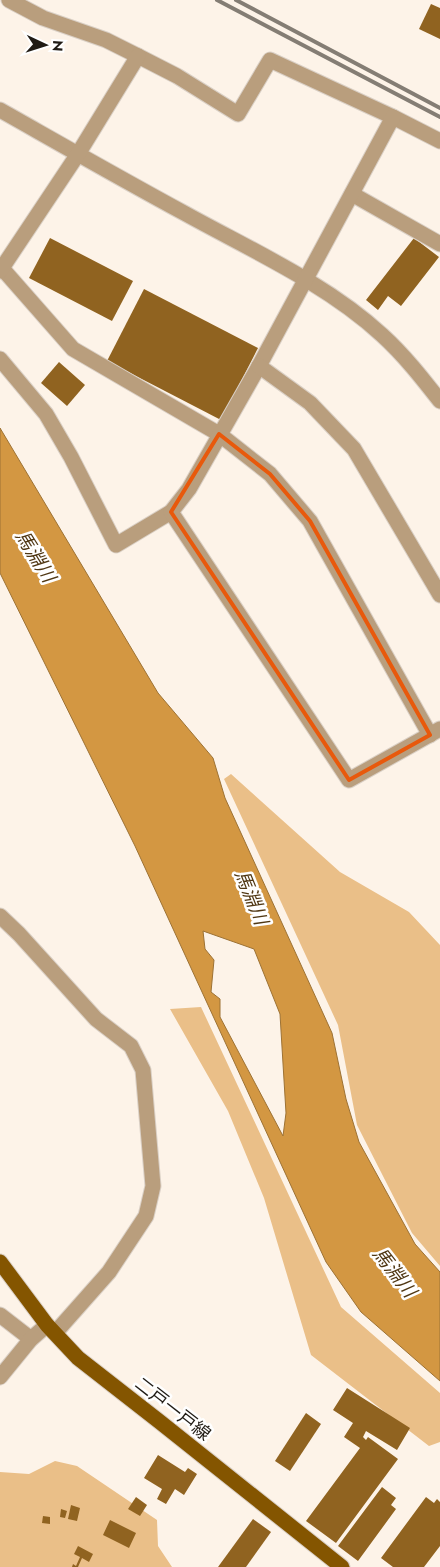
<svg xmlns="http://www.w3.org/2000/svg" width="440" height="1567" font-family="Jost,'Noto Sans JP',sans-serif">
	<rect width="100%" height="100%" fill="#fdf3e8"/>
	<!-- green -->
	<g fill="#eabf88">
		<path d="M231,774L340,872L409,912L440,945V1266L412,1233L357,1125L338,1025L224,779Z"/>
		<path d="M201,1007L341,1307L440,1393V1442L429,1446L311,1355L264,1198L228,1111L170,1009Z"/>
		<path d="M55,1461L77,1466L157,1520L158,1546L172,1567H0V1472L29,1474Z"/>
	</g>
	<!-- water -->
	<path fill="#d39742" stroke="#9d7234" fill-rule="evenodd" d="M0,428L158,693L213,758L225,798L332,1033L346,1099L359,1142L415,1244L440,1272V1381L361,1312L326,1262L135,846L0,573ZM203,931L254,949L280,1014L286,1113L283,1136L220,1017V999L211,992L214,960L205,949Z"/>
	<!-- building -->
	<g fill="#906320">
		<path d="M431,4L440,8V39L419,29Z"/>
		<path d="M50,238L133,281L112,321L29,278Z"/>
		<path d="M414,238L439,257L401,306L388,296L378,310L366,300Z"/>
		<path d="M144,289L258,348L221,420L107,361Z"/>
		<path d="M59,362L85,385L67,406L41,383Z"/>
		<path d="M347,1388L410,1428L397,1450L366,1431L363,1437L366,1440L368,1437L398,1459L336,1543L306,1521L360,1448L344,1437L353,1423L333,1410Z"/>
		<path d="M306,1413L321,1424L290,1471L275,1461Z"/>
		<path d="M158,1455L185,1472L188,1468L197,1474L184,1495L175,1489L166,1504L157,1499L162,1489L144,1478Z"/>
		<path d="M382,1487L396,1498L391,1505L396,1509L358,1561L338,1546Z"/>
		<path d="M136,1497L147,1505L140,1516L128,1509Z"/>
		<path d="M426,1497L434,1503L437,1499L440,1502V1546L424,1567H393L381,1558Z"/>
		<path d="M71,1505L80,1508L77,1521L68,1519Z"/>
		<path d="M61,1509L67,1511L65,1518L60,1517Z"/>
		<path d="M43,1516L50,1517V1524L42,1523Z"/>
		<path d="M253,1519L271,1532L246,1567H218Z"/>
		<path d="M110,1520L136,1533L129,1548L103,1535Z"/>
		<path d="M78,1546L93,1554L89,1562L82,1558L78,1567H72L73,1564L76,1566L80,1557L74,1554Z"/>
	</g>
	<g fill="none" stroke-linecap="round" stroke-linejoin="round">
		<defs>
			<g id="minor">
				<path d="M9,0L43,18L106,40L138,56L177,76L238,114L270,60L393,117L440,141"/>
				<path d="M0,110C62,145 123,180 186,214C251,250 327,284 382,335C404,355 422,378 440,401"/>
				<path d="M352,194L440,244"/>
				<path d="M0,266L73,349L219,434L270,474L310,521L430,735"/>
				<path d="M0,271L78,154L138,56"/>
				<path d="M0,359L46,414L71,457L116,545L171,512L189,489L259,366L393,117"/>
				<path d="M259,366L310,403L354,449L440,595"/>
				<path d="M171,512L349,780L440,729"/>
				<path d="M0,916L19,934L96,1019L131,1046L143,1070L153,1186L146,1216L109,1272L55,1333"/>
				<path d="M0,1315L31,1339"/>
				<path d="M0,1377L31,1339L47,1325"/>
			</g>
			<path id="major" d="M0,1262L47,1325L78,1358L160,1422L342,1567"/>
		</defs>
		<!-- minor casing -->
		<use href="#minor" stroke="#dad0c6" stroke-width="17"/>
		<!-- major casing -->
		<use href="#major" stroke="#dad0c6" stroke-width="17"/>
		<!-- minor -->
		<use href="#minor" stroke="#b99e7d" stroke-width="15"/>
		<!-- major -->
		<use href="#major" stroke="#845500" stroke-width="15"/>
		<!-- rail -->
		<g stroke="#847d74" stroke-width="4">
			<path d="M217,0L440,117"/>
			<path d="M236,0L440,108"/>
		</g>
	</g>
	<!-- marked area -->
	<path fill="none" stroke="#e8590c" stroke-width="4" stroke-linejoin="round" d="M219,434L270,474L310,521L430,735L349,780L171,512Z"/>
	<g text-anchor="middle" stroke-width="5" stroke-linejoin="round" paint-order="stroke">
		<!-- street labels -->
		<g font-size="18" fill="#201b14" stroke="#fff">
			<text transform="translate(173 1409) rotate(38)" y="6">二戸一戸線</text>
		</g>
		<!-- water labels -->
		<g font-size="19" font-style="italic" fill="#503713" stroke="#fff">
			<text transform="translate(36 556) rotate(58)" y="7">馬淵川</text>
			<text transform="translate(252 897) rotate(68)" y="7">馬淵川</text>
			<text transform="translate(395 1272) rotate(52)" y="7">馬淵川</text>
		</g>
	</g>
	<!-- north arrow -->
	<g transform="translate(45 45) rotate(94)" stroke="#ffffff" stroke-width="4" paint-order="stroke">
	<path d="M0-4L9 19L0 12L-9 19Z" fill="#201b14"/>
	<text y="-8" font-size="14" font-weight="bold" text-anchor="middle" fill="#201b14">N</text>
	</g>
</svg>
